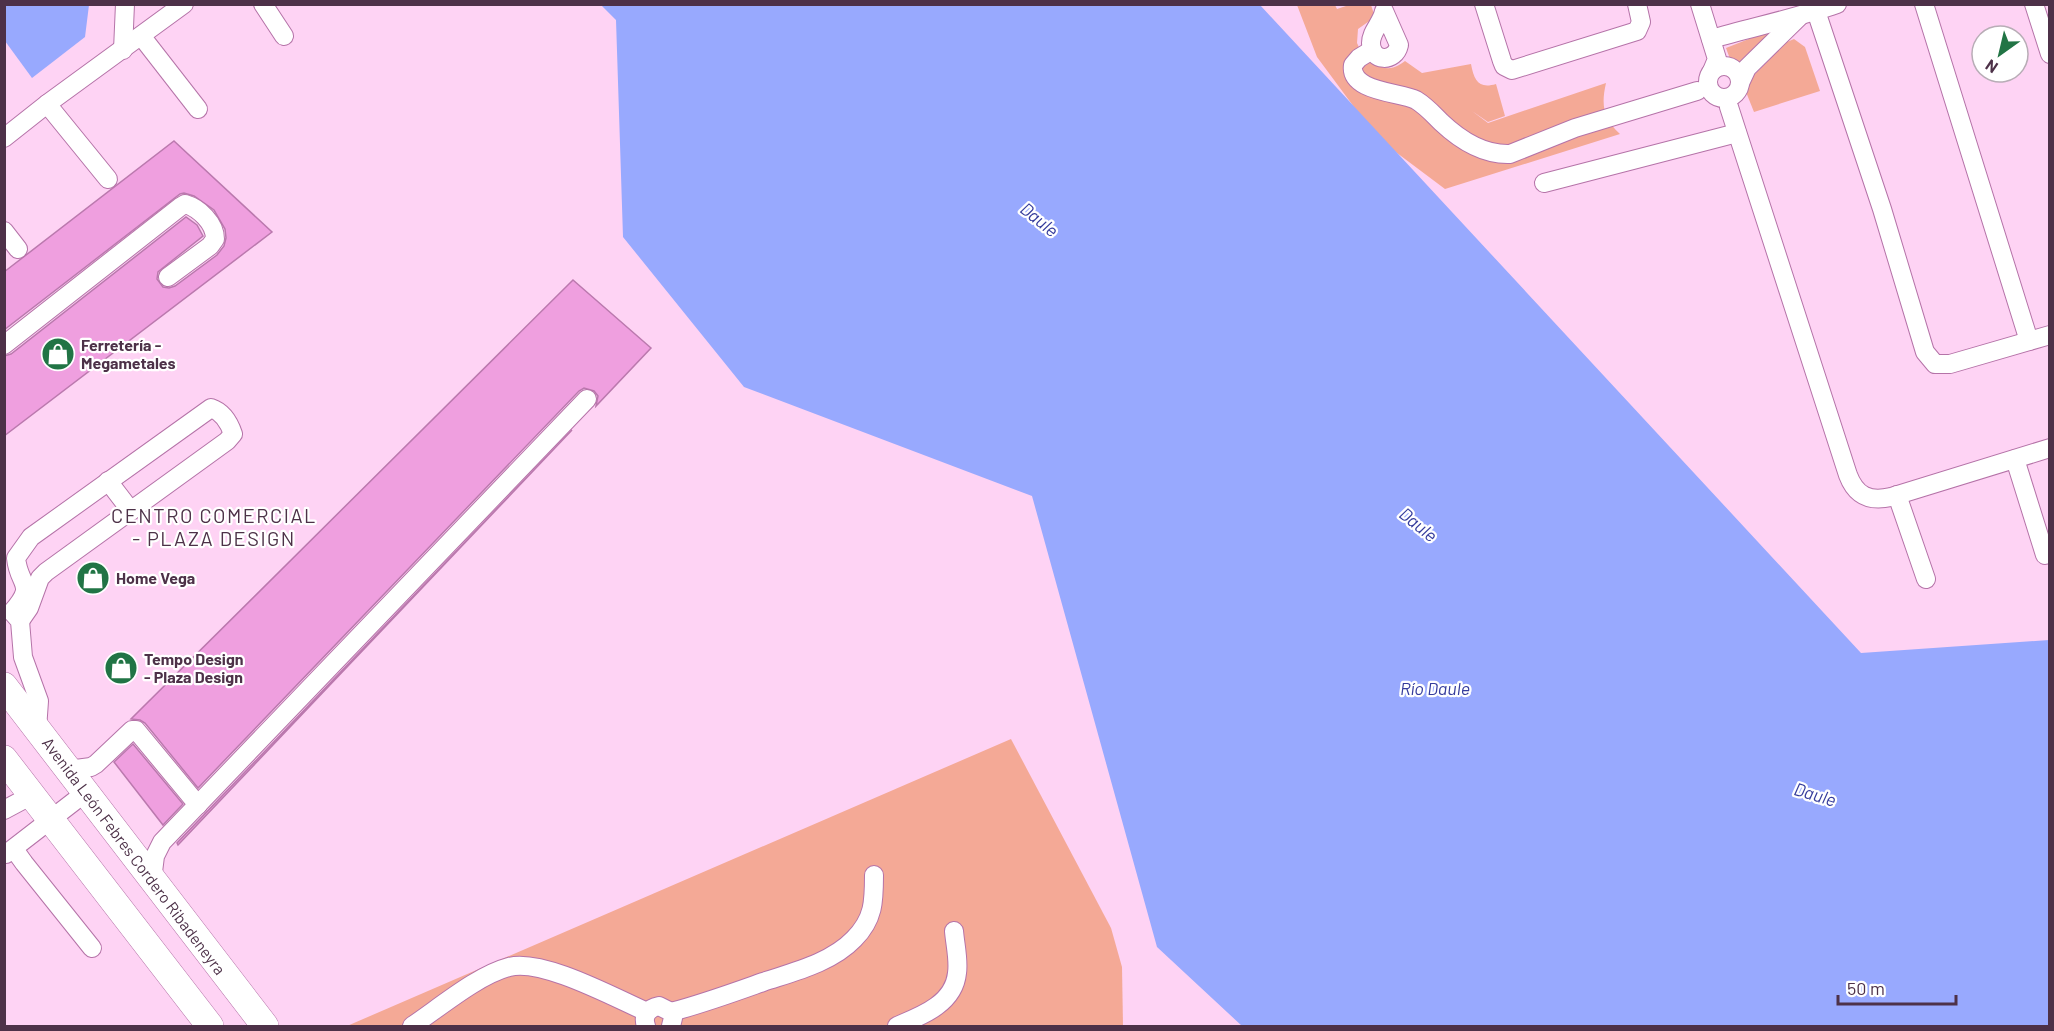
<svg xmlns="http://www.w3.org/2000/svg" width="2054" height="1031" font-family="Barlow,sans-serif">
	<rect width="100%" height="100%" fill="#fed3f4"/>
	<!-- green -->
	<g fill="#f4a996">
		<path d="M1297,5H1335L1337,9L1349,5H1371L1375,17L1358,29L1357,43L1364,58C1381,67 1388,74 1405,61L1422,73L1471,64C1474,81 1479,89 1496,84L1505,116L1488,122L1472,111L1488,123L1606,83C1601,105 1603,119 1620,134L1445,189L1377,138L1317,57Z"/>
		<path d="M1774,29L1738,63L1730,59L1726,48Z"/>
		<path d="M1794,39L1805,47L1820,91L1754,112L1746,92L1751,78L1787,42Z"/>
		<path d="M1011,739L1111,928L1122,967L1123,1026H347Z"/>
	</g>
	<!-- water -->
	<g fill="#98a9fe">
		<path d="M5,4L89,5L85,37L32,78L5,41Z"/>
		<path d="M601,5H1260L1861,653L2049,640V1026H1242L1157,947L1032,496L744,387L623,237L616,20Z"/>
	</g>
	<!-- building -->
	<g fill="#ef9fdf" stroke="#bb79ae" stroke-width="1.5">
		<path d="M174,141L272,232L4,436V356L11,354L186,217L197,225L203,236L158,272L157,279L163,287L169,288L175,286L217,255L224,246L226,238L225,229L214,210L194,196L184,193L180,194L4,330V272Z"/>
		<path d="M573,280L651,348L596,406L598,396L594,391L584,388L579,391L198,788L145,723L140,720L131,719Z"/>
		<path d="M572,430L178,845L177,843Z"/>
		<path d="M133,744L183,804L163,825L114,762Z"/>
	</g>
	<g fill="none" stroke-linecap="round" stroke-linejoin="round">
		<defs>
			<g id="minor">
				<path d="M263,4L284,36"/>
				<path d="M1484,4L1502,61L1504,66L1512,70L1637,31L1641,22L1637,4"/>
				<path d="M1700,4L1717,59L1712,71"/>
				<path d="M1924,4L2029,341"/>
				<path d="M2034,4L2050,54"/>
				<path d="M1384,11L1399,45C1395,63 1371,62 1371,43C1371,31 1382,23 1384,11Z"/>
				<path d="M1816,11L1882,209L1925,352L1935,364H1950L2050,335"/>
				<path d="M142,37L198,109"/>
				<path d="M1711,39C1753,27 1796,18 1837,4"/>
				<path d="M123,50L125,4"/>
				<path d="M1372,50L1359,58L1353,65C1349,92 1400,92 1416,100C1426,106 1433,114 1441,122C1460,140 1484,155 1510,154L1575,128L1697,91"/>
				<circle cx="1724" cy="82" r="16"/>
				<path d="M1740,83L1747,68L1800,16"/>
				<path d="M47,104L108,179"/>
				<path d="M1729,107L1848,475C1856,496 1869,502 1891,497L2050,448"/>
				<path d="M4,138L47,104L184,4"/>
				<path d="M1544,183L1737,133"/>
				<path d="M4,231L18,249"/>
				<path d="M4,345L180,207L185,204C199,208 215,223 215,239L210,246L168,277"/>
				<path d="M2015,459L2045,555"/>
				<path d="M108,481L131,511"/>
				<path d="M1897,495L1926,579"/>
				<path d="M12,612C37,583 19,587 16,558L31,537L211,408C223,412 229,422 233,434L227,441L46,572L40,578L29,608L20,621"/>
				<path d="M13,613L20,621L23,657L39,701L37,729"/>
				<path d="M68,770L91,767L96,764L132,730H136L198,805"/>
				<path d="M4,810L32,795"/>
				<path d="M14,849L24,863L92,948"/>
				<path d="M6,854L85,793"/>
				<path d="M152,880L155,856L162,842L587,399"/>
				<path d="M671,1012C702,1004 732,993 763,982C793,972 831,963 854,939C874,919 874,901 874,875"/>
				<path d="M412,1026C439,1008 478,975 509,967C542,958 615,998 647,1012"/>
				<path d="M646,1026C642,1015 649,1008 659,1006L671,1012L673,1018L671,1026"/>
				<path d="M897,1026C921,1016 954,1004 957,973C959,960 955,944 954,931"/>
			</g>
			<g id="highway">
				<path d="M4,686L265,1026"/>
				<path d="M4,759L210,1026"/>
			</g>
		</defs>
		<!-- minor casing -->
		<use href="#minor" stroke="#b573a8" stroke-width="20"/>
		<!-- highway casing -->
		<use href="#highway" stroke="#b573a8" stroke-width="28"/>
		<!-- minor -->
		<use href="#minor" stroke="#fff" stroke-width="18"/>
		<!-- highway -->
		<use href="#highway" stroke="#fff" stroke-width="27"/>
	</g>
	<!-- icons -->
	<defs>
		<symbol id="shop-disc" viewBox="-11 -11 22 22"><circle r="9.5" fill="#217445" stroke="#fff"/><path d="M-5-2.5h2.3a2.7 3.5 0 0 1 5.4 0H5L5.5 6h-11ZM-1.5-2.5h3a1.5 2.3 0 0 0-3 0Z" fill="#fff"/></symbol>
	</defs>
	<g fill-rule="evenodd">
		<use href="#shop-disc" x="39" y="335" width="38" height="38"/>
		<use href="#shop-disc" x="74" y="559" width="38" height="38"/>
		<use href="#shop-disc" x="102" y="649" width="38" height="38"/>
	</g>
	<g text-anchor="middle" stroke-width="4.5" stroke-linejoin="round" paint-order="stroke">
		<!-- poi labels -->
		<g font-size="16" font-weight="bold" fill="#4d3148" stroke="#fff" text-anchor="start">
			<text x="81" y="351">Ferretería -<tspan x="81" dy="18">Megametales</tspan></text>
			<text x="116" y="584">Home Vega</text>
			<text x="144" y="665">Tempo Design<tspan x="144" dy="18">- Plaza Design</tspan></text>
		</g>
		<!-- street labels -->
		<g font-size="16" fill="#4d3148" stroke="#fff">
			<text transform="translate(134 856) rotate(53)" y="6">Avenida León Febres Cordero Ribadeneyra</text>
		</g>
		<!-- water labels -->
		<g font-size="18" font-style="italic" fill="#353c9c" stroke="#fff">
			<text transform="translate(1039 220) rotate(39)" y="6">Daule</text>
			<text transform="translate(1418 525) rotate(39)" y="6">Daule</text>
			<text x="1435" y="695">Río Daule</text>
			<text transform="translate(1815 795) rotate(17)" y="6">Daule</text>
		</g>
		<!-- quarter labels -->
		<g font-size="20" letter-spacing="1.5" fill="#4d3148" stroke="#fff">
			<text x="214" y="523">CENTRO COMERCIAL<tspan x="214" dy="23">- PLAZA DESIGN</tspan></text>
		</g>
	</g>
	<!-- border -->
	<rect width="2054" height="1031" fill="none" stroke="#4d3148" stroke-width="12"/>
	<!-- north arrow -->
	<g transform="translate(2000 54) rotate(214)"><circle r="28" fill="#ffffff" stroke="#b8adb6" stroke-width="1.5"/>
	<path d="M0-4.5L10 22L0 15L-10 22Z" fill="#217445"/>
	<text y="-9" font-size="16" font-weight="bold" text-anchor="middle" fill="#4d3148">N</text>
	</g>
	<!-- scale -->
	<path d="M1838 995v9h118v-9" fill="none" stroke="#4d3148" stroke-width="3"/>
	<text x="1847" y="995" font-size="18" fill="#4d3148" stroke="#ffffff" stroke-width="4.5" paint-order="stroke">50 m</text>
</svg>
